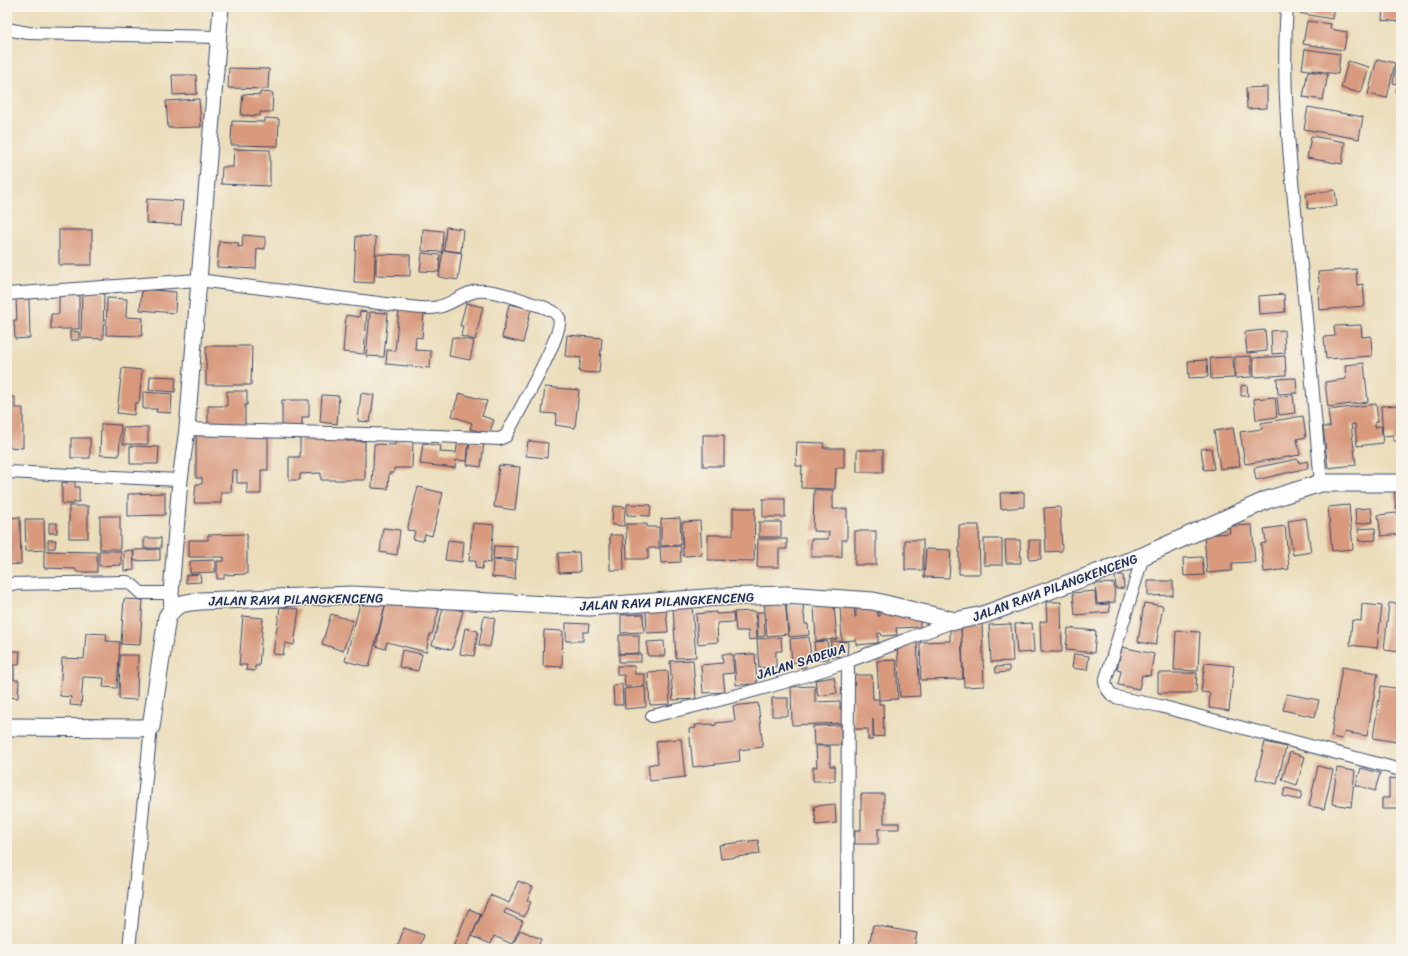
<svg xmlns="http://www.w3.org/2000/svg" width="1408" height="956" font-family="Sriracha,sans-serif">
	<rect width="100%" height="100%" fill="#f7f3e8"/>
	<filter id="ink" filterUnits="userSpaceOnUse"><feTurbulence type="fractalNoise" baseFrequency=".025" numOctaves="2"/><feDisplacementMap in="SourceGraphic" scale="8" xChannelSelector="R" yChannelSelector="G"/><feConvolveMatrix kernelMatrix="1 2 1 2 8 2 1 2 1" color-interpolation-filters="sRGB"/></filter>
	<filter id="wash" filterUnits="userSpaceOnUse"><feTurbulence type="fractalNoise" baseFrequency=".012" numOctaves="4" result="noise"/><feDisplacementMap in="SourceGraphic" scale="16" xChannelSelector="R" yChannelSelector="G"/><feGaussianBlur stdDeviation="0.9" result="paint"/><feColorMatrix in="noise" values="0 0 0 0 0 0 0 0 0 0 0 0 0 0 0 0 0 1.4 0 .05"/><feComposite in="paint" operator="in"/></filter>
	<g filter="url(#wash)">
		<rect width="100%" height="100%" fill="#ebddba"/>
		<g id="blocks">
			<!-- building -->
			<g fill="#d8997d">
				<path d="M1299,7H1334L1332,19L1298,13Z"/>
				<path d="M1383,7H1401V22L1382,20Z"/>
				<path d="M1307,21L1331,24L1330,29L1347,32L1344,50L1303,44Z"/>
				<path d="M1305,49L1340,54L1338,74L1302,69Z"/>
				<path d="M1377,59L1395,63L1387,98L1368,94Z"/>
				<path d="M1348,61L1369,67L1361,93L1341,88Z"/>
				<path d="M1396,66L1401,67V93L1396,92L1398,84L1393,83Z"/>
				<path d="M229,68L269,69L268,89L228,88Z"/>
				<path d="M1308,71L1328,74L1323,100L1303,97Z"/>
				<path d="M172,75H196L197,94L173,95Z"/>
				<path d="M1267,87V108L1247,109L1246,88Z"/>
				<path d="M260,92L273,93L272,112H260V116L241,115L243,94L260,95Z"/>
				<path d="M199,99L201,127L168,128L166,101Z"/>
				<path d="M1308,107L1363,117L1359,139L1304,129Z"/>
				<path d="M265,118L279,119L278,146L231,145L232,121L265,122Z"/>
				<path d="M1311,136L1345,142L1342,164L1307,158Z"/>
				<path d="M234,149L270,150V186L221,184L222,167H233Z"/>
				<path d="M1335,190L1337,206L1308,209L1306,194Z"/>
				<path d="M147,199L183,201L181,225L146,223Z"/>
				<path d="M446,227L463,229L461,252L444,250Z"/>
				<path d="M423,229L443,231L442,252L422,251Z"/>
				<rect x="59" y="230" width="33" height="35"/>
				<path d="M243,235L265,237V249L257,248L256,269L217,267L219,241L239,243L238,247H242Z"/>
				<path d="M356,236L376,237L374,283L354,282Z"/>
				<path d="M443,250L462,253L458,280L439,277Z"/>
				<path d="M422,253L440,255L439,272L420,271Z"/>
				<path d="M376,254L410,255V276L376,275Z"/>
				<path d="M1356,269L1357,285L1363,284L1365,306L1319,310L1318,288H1320L1318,272Z"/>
				<path d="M142,289L176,292L175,313L140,310Z"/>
				<path d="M82,292H104L103,339L81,338Z"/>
				<path d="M59,294H79V329H51V314H59Z"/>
				<path d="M1284,294L1285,312L1259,314L1258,296Z"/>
				<rect x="7" y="297" width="3" height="22"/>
				<path d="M107,298L127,299L126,317L143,318L142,336L106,335Z"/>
				<path d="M16,299H29L30,338L15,339L14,320H17Z"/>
				<path d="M466,303L483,307L475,340L461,336L463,326H460Z"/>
				<path d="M509,304L531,309L523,343L502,338Z"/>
				<path d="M399,310L424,313L422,338L416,337L415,350L431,351L430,368L386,364L387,350L395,351Z"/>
				<path d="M360,311L367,312L364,354L343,352L346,315L359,317Z"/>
				<path d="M370,312L388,313L384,357L366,356Z"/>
				<path d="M1361,325L1362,337L1371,336L1372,356L1326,359L1324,337L1335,336L1334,326Z"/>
				<path d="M1265,330L1267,351L1247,353L1245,332Z"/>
				<path d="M1284,330L1285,353L1272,354L1271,331Z"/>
				<path d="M70,331L79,332V340H70Z"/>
				<path d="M567,335L602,338L599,373L579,372L581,358L565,356Z"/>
				<path d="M452,337L474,341L470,360L449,356Z"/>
				<path d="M206,346H252L251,385H206Z"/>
				<path d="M1251,356L1252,377L1235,378V357Z"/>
				<path d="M1285,356L1286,375L1254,377L1253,358Z"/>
				<path d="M1233,357L1234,378L1211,379L1210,358Z"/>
				<path d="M1207,360L1208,377L1189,378L1188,361Z"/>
				<path d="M1364,363L1368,402L1328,407L1325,382L1346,379L1345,365Z"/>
				<path d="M122,368L142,370L139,403H135L134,415L117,413Z"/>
				<path d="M150,376L176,377L175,392L149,390Z"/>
				<path d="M1296,378L1297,393L1278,394L1277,379Z"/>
				<path d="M1247,385L1248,396H1241V386Z"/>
				<path d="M545,387L579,390L575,428L555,425L557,414L542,413Z"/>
				<path d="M227,391H247V405H245V426L208,427V406H227Z"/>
				<path d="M143,392L172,394L171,413L156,412L157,409H143Z"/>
				<path d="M361,393L374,395L370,422L358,421Z"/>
				<path d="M459,393L487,401L482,416L494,420L489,434L470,429L472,423L452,416Z"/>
				<path d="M322,395L339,396L337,424L320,422Z"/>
				<path d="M1293,395L1295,413L1279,415L1277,397Z"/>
				<path d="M7,397H15V408H23V448L7,447Z"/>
				<path d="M1275,397L1277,417L1256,420L1254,399Z"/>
				<path d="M282,400H309V417H302V427H282Z"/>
				<path d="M1376,404L1378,421L1375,422V427L1381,426L1383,443L1357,446L1355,424H1351L1356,465L1328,468L1323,427H1330L1328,410Z"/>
				<path d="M1401,405V441H1393V435L1383,436L1381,406Z"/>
				<path d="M1303,416L1306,437L1297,439L1300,455L1245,464L1240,432L1262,429L1261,423Z"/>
				<path d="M101,424L121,425L119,456L100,455Z"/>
				<path d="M148,427V444H123V428Z"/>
				<path d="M1233,428L1240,466L1220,469L1214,431Z"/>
				<path d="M196,433H268V470H261V494H247V483H237V470H232L231,492H221V503H194L196,484H202V478H196Z"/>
				<rect x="703" y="435" width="21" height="31"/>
				<path d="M346,437V441H365V480H321V473L300,474V480H289V457H300V438Z"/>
				<rect x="71" y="438" width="19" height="20"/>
				<path d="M458,439L469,440L467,461L456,460L455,468L420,464L423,443L441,446L440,452L456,453Z"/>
				<path d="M395,440L413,441L412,468H394V473H389L388,489L372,488L374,444L395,445Z"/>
				<path d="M470,441L484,443L481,467L467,465Z"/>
				<path d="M528,441L548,443L547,458L526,456Z"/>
				<path d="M797,442L824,443L823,448H844V468H836L835,489L801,488L802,466H796Z"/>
				<path d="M130,446L159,447L158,464H130Z"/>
				<path d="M1211,448L1214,469L1204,470L1201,449Z"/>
				<rect x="857" y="450" width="26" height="22"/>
				<path d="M1298,459L1299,463L1307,461L1308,468L1256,480L1254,468Z"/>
				<path d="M499,465L520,467L515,510L494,507Z"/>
				<path d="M67,477H75V487H79V502H74V504H62V482L67,483Z"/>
				<path d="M418,487L443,493L432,536L425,534L423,541L413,539L415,531L407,530Z"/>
				<path d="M1401,489V508L1396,509L1394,490Z"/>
				<path d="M814,490H833V509H847V540H842V557H811V539H828L829,532L813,531Z"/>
				<path d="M1024,492V507L1001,509L1000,493Z"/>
				<path d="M165,493V515L128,516V494Z"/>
				<rect x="763" y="499" width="22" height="18"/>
				<path d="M627,504L651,505L650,516L627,515Z"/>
				<path d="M1349,505L1353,549L1332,551L1328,507Z"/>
				<rect x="69" y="506" width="19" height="32"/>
				<path d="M613,506L625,507L624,526L612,525Z"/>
				<path d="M1060,507L1062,551L1046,552L1044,508Z"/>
				<path d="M733,508H755L754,561L708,560V535H733Z"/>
				<path d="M1371,508L1373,522L1356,524L1355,509Z"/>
				<path d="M1397,513L1400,534L1381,536L1378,515Z"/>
				<rect x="100" y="516" width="20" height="33"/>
				<path d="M20,517L21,564L7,565V518Z"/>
				<path d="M680,518L681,545L661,546V519Z"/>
				<path d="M1306,518L1311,552L1293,555L1288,521Z"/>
				<path d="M25,519H44L45,550L26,551Z"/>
				<path d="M700,521L702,555L683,556L682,522Z"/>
				<rect x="759" y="522" width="22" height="15"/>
				<rect x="49" y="523" width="8" height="10"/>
				<path d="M473,523L494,525L490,563L483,562L482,569L475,568L476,561H469Z"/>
				<path d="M626,524H647V527H659V548H648V559H627Z"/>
				<path d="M959,525H979L980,574H959Z"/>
				<path d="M1252,525L1255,562L1232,563V571L1207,573L1204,535L1230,533L1229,526Z"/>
				<path d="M1285,526L1289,569L1264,572L1261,544L1266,543L1264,529Z"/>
				<path d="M383,528L400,530L397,555L380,552Z"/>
				<path d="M1375,528L1376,540L1359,541L1358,529Z"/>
				<rect x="855" y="531" width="21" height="34"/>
				<path d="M247,534V574L224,575V579H217V561H224V557H189V540H208V535Z"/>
				<path d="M610,535H623L624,570H610Z"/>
				<rect x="144" y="538" width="17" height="10"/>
				<path d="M758,539H787V549H779V567H757Z"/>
				<rect x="984" y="539" width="18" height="26"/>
				<path d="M48,540H56L55,548H48Z"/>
				<path d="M448,540L464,542L462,562L445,560Z"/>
				<rect x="905" y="540" width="18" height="30"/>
				<path d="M1005,540H1020L1021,563H1006Z"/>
				<path d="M1029,540H1041V559L1029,560Z"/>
				<path d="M494,546L518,547L517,560L493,558Z"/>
				<path d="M680,546L681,562L661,563L660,547Z"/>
				<path d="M160,549V560L134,561V550Z"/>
				<path d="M926,549L951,550L949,578L924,577Z"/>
				<path d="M133,550L134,570L124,571V551Z"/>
				<path d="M44,551L97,552V572H76V569L44,568Z"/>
				<path d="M99,551H121V565L99,566Z"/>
				<path d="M579,552L580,572L559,573L558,553Z"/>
				<path d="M1202,557L1204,575L1184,576L1183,558Z"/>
				<path d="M215,560V572L190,573V561Z"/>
				<path d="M493,560L516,562L515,579L492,577Z"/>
				<path d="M200,574L201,582L186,583V575Z"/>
				<path d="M1115,575H1123L1124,588L1116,589Z"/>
				<path d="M1148,581H1173V595L1148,596Z"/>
				<path d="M1114,583L1115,602L1097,604L1095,584Z"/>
				<path d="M1095,591L1096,605L1109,604L1110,612L1075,615L1073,593Z"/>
				<path d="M785,598L788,634L767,636L764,600Z"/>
				<path d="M124,599L143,600L140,645L121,644Z"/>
				<path d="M388,599L418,607L419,604L439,609L432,634H430L426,652L387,642L385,649L376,646L386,602L369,667L345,661L361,600Z"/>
				<path d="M1046,602H1061L1062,652H1041L1040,622L1047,621Z"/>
				<path d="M1144,603L1163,606L1156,645L1138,642Z"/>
				<path d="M1389,603L1401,604V652L1384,650Z"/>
				<path d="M803,604L805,624H808L809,635L789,637L786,605Z"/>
				<path d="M1362,604L1382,606L1377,648L1350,645L1352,620L1361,621Z"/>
				<path d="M834,605L837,639L816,641L814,607Z"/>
				<path d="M444,606L463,611L452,650L432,645Z"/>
				<path d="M692,606L696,657L676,658L673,607Z"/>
				<path d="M854,606L855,617H856V607L877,606L878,616H880V612L895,611L896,615L920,614V627L896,628L897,635L882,636L881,633H878V643L856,645V640L842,641L840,607Z"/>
				<path d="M280,607L299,609L294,645L285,643L283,655L273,654Z"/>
				<path d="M666,609L668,632L647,633L646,610Z"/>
				<path d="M755,611L757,639L749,640L748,631H736L734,612Z"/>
				<path d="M716,612V614L733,613L734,622L717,623L718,642L698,644L696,614Z"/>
				<path d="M757,612H764L765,636L758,637Z"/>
				<path d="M331,614L353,621L343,651L322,644Z"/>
				<path d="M643,614L644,632L621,633V615Z"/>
				<path d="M243,616L263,618L259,666H255V671L246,670L247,665H239Z"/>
				<path d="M484,616L495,618L490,647L479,645Z"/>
				<path d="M566,623L589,624L588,632H583V641H566Z"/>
				<path d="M982,623L984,686L964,687L961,624Z"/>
				<path d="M1032,623L1034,652L1017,653L1015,624Z"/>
				<path d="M1011,624L1013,661L991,662L989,625Z"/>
				<path d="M465,628L478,631L474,656L460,654Z"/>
				<path d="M950,628H961L963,679L921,680L920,642L950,641Z"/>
				<path d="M1068,628L1096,631L1094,653L1066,650Z"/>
				<path d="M544,630L563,631L562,667L543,666Z"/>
				<path d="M1176,631L1200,632L1198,671L1174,670Z"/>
				<path d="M86,633L107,634L106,641L120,642L117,688L103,687L104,678L83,677L81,706L70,705L71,697L60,696L62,658L84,659Z"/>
				<path d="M619,635H639V653L619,654Z"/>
				<path d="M781,637L782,651H776V667L759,668L757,639Z"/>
				<path d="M809,637L811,661L806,662V667L801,668L800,662L792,663L790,639Z"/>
				<path d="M664,641L665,656H648L647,642Z"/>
				<path d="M827,641L829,659L816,660L814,642Z"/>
				<path d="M831,641L848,642L847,657L830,656Z"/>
				<path d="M917,642L920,696L900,697L897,643Z"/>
				<path d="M1122,647L1154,654L1150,676L1142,675L1139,689L1118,685L1121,671L1117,670Z"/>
				<path d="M402,650L422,654L418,671L399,667Z"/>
				<path d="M7,651H20L19,665H7Z"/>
				<rect x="619" y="654" width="22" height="8"/>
				<path d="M722,654H732L734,673L723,674L725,692L703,693L701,665L723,663Z"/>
				<path d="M755,654L757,684L736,685L734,655Z"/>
				<path d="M1074,654L1089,656L1087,670L1072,668Z"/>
				<path d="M120,655H138L137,700L119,699Z"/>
				<path d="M693,660L696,699L673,700L670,661Z"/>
				<path d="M896,660L898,699L879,700V704H883L884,736L874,737L873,719V740H868V729H853L852,675H872L873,699H879L877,661Z"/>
				<path d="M1205,663L1234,666L1229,711L1209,708L1210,693L1201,692Z"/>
				<path d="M7,666H14V680H19L18,698L7,697Z"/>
				<path d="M617,666H634L635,674H645V686L625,687L624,675H617Z"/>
				<path d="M1009,666V672L996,673L995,667Z"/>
				<path d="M1342,667L1378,673L1367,736L1344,732L1342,739L1331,737Z"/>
				<path d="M668,671L670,704L650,705L648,672Z"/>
				<path d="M1158,673H1197L1196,693H1158Z"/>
				<path d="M834,677L837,693L818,696L815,680Z"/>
				<path d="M622,684L623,705H614L613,685Z"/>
				<path d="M815,686V702L840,701V709H846V723L792,725L791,687Z"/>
				<path d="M1381,686L1401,689V728L1398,727L1396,742L1373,738Z"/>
				<path d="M645,687L646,707L625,709L624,689Z"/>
				<path d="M1287,694L1319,700L1315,717L1283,710Z"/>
				<rect x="772" y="698" width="16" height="18"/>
				<path d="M758,703L763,747L739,750L740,761L693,767L689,729L696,728L695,725L713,724V726L716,725V723L735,721L733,706Z"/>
				<path d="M841,725V745H814L813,726Z"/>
				<path d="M681,739L685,777L650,781L648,765L658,763L656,741Z"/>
				<path d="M1265,742L1286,747L1277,784L1256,779Z"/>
				<path d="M816,746H830V766H835V781H813V767H817Z"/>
				<path d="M1290,752L1305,757L1297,785L1282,780Z"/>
				<path d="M1318,766L1333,770L1324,809L1309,806Z"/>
				<path d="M1337,768L1355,771L1351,807L1332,804Z"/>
				<path d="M1361,768L1380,773L1375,791L1356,785Z"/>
				<path d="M1389,778L1401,779V809H1382V798H1389Z"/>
				<path d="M1285,788L1302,792L1300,800L1283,796Z"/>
				<path d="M861,794H884V823H899V829H878V844H855V830H861Z"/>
				<path d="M835,804L836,823L816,825L814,806Z"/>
				<path d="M758,840L760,854L721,859L719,845Z"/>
				<path d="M518,881L533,887L527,900L531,902L524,917L506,909L504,913L523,921L512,944L494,936L491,944L472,936L490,895L509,903Z"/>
				<path d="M469,909L481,914L467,946L475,949H452Z"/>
				<path d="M873,925L917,933L914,949H891L869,945Z"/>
				<path d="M404,928L424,935L419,949L397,948Z"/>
				<path d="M520,930L541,939L537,949H511Z"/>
			</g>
		</g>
	</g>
	<g filter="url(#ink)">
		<use href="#blocks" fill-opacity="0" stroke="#3a496c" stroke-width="1"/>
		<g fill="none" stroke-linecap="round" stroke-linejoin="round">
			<defs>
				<g id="minor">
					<path d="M1287,7C1281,90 1291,174 1300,257C1308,332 1314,408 1321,483"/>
					<path d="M7,29L28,33L219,37"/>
					<path d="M7,294L198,280L402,306C413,307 427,310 438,307C453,304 463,293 477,291C490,289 517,298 530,303C538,305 556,310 559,318C565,333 515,417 506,436L499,439L438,436L187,429"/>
					<path d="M7,472L180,480"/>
					<path d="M1143,556L1105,682C1106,689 1109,693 1115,697L1160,706L1401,770"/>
					<path d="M7,584L127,582L132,585L141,593H171"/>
					<path d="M652,716C719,701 785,684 849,661C885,648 919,634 955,621"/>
					<path d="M129,949L151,727"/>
					<path d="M847,949L848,662"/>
				</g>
				<path id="tertiary" d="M172,609L171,593L180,480L187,429L221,7"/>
				<path id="secondary" d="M7,727L139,728L151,727L167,617C176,602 185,603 201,601L352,595L589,607L719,597L786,595L873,601L955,621L983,615L1143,556L1267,500L1321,483H1401"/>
			</defs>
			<!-- minor casing -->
			<use href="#minor" stroke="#3a496c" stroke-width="14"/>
			<!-- tertiary casing -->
			<use href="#tertiary" stroke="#3a496c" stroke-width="17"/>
			<!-- secondary casing -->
			<use href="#secondary" stroke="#3a496c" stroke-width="19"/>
			<!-- minor -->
			<use href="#minor" stroke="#fff" stroke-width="12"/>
			<!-- tertiary -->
			<use href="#tertiary" stroke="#fff" stroke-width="15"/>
			<!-- secondary -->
			<use href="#secondary" stroke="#fff" stroke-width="17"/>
		</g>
	</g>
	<g text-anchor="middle" stroke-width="3" stroke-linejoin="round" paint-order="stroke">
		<!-- street labels -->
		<g font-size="13" fill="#1b2f5e" stroke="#f7f3e8">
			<text transform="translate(1055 587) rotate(-20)" y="5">JALAN RAYA PILANGKENCENG</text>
			<text transform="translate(296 599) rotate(-1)" y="5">JALAN RAYA PILANGKENCENG</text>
			<text transform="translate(667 601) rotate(-3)" y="5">JALAN RAYA PILANGKENCENG</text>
			<text transform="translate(801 661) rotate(-17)" y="5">JALAN SADEWA</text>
		</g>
	</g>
	<!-- margin -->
	<rect width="1408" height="956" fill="none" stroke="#f7f3e8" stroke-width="24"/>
</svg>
